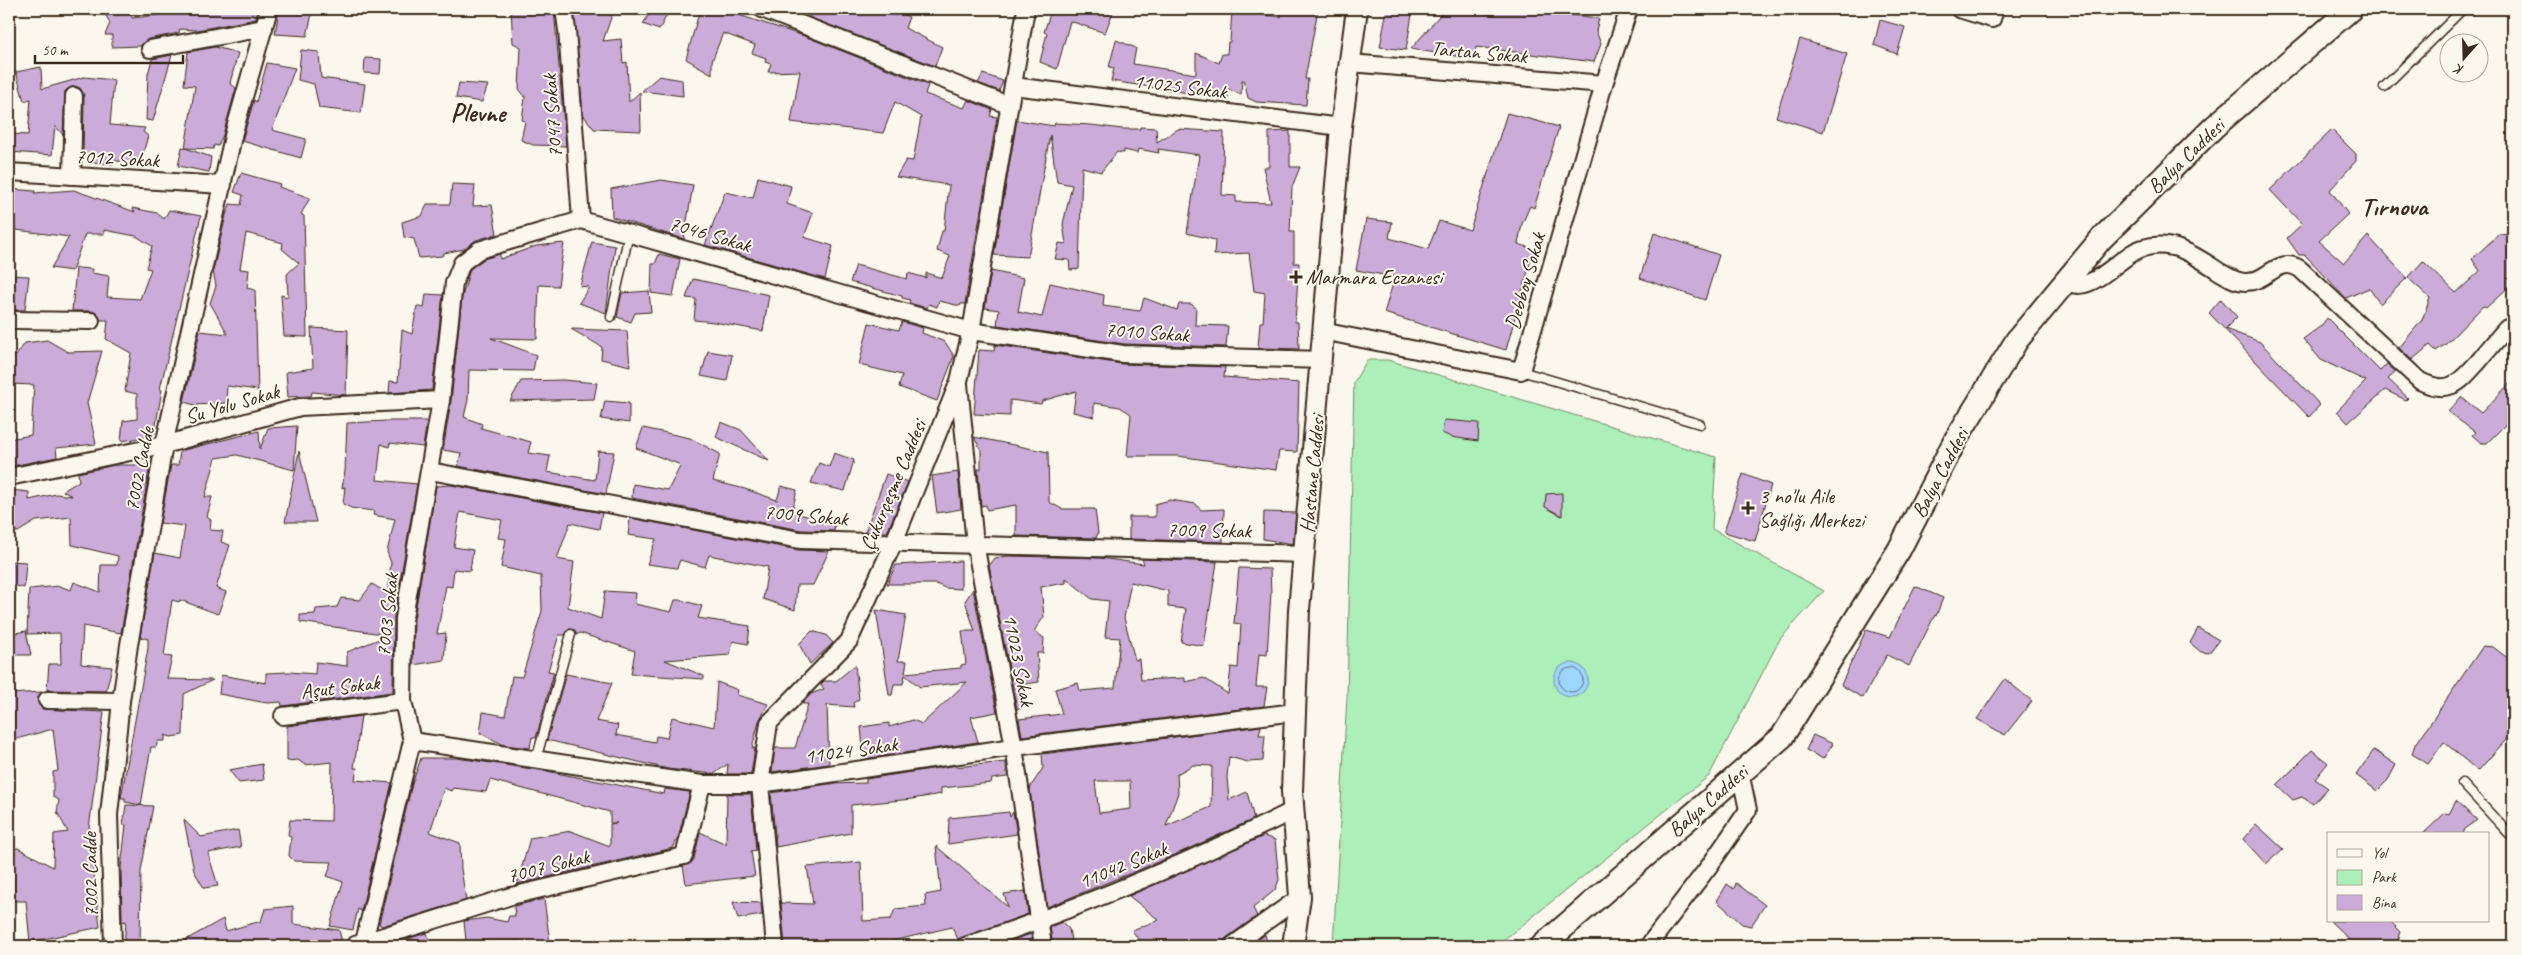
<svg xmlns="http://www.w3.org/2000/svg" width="2522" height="955" font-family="Caveat,sans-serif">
	<rect width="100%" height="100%" fill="#fbf7ec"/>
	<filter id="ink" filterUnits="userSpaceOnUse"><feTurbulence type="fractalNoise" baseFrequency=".02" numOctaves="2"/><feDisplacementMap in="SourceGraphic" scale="10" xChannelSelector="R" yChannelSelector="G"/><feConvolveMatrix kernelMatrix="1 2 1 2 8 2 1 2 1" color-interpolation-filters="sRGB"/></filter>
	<g filter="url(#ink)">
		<!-- green -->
		<path fill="#adefb8" stroke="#748c6b" d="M1367,360H1388L1716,457L1712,529L1824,591L1780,639L1709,776L1496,946H1333L1347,697L1354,382Z"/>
		<!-- water -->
		<circle fill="#9dd6fd" stroke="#7691a4" cx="1571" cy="680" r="17"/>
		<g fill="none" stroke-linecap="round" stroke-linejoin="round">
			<!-- shore -->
			<circle stroke="#626f77" stroke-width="1" cx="1571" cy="680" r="12"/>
		</g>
		<!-- building -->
		<g fill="#cbacd8" stroke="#3b2a1e" fill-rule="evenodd">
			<path d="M213,9H259L256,19L197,30L180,29L179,33L148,39L140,46L112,47V35H105L110,23L105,14L131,11L132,18Z"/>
			<path d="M279,9H313L307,36L275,34Z"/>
			<path d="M511,9H554L566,146L533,145L521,140L525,121L522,120L525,97L519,89L521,47L513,43Z"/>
			<path d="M574,9H614L603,41L621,39L623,63L627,62L629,102L640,92L641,131L594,129L583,115Z"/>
			<path d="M652,9H670L659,30L643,24Z"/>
			<path d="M700,9H720L804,36L928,85L925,94L964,108L968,100L992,110L990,116L997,117L965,304H961L960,306L939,301L937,307L929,304L927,308L909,303L910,300L902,298V296L850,282L856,265L907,279L908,273L926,278V273L942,278L950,256L937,251L942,231H944L949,185L896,177L906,160L913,161L921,117L895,102L883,133L791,122L800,71L768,72L771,64L765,62L766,58L752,53L755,45L723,33L712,61V74L686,59Z"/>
			<path d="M812,9H892L909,17L905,28L942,47L935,66L809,17Z"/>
			<path d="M1043,9H1103L1113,12L1105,33L1070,21L1057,69L1040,62L1047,33L1044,32L1050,14L1042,11Z"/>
			<path d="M1232,9H1249L1248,13L1281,17L1282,9H1318L1305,79H1308L1306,105L1256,102L1248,98L1244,80H1242L1241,95L1228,89V99L1111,81L1114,68L1109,67L1116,40L1136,48L1133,64L1196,74V53L1219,63L1222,54H1227L1228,42H1230Z"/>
			<path d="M1387,9H1413L1406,50L1380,47Z"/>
			<path d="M1445,9H1462L1494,15L1495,9H1517L1599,18L1596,31L1601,44L1594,62L1476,47L1474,59L1411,49Z"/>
			<path d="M1880,20L1905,27L1897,54L1874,45Z"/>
			<path d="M1800,39L1847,54L1823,132L1776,117Z"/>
			<path d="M215,47L238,53L230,83L236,88L223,135L218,146L214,145L213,149L185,148L211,157L209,172L178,166L182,147L185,148L195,86L184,85L188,52Z"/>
			<path d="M301,50L319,52L321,78L365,84L361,113L319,108L314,84L298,80Z"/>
			<path d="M172,55L153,121L146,120L148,74L152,59Z"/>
			<path d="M365,58L381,59L380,74L364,73Z"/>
			<path d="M267,63L295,68L272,130L306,139L301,158L242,141L254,100L256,102Z"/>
			<path d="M41,67L42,89L84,77L114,80L110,125L145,128L143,132L148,136L139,167L114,160L113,164L89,162L83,156L84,96L80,88L75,86L65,91L63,135L55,126L52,155L10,152L12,134L28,135L31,99L24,101L16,72Z"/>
			<path d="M983,74L1003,81L999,91L978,83Z"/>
			<path d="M659,76L682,80L683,96L642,91Z"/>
			<path d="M459,83L488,85L482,102L456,98Z"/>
			<path d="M1507,113L1559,127L1534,208L1530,206L1522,224L1518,244L1534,249L1506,350L1384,313L1395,277L1356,270L1366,219L1392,222L1389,238L1428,249L1439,221L1470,230Z"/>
			<path d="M1017,120L1054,126L1055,123L1091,125L1122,129H1140V127L1156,128L1157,142L1178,129L1224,132L1222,195L1236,196V202L1271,203L1263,167H1269V132L1290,131V167H1300L1292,187L1290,232H1294V263H1299L1295,322H1298L1299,349L1258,348L1260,322H1263L1265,293L1254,291L1249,253L1214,255L1215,240L1187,233L1199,155L1158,149L1159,153L1138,149L1137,153L1124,150V153L1117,152L1101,172L1082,167L1079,269L1070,270L1069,260L1055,259L1059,243L1066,244L1063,224L1072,185L1057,182L1050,135L1028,257L994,255Z"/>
			<path d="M2332,130L2356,154V161L2330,190L2348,214L2319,241L2344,263L2368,236L2407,278L2380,304L2369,288L2346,298L2305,255H2299L2287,238L2302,224L2270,190Z"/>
			<path d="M241,173L280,184L279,187L310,198L301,214L304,216L307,337L284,336L281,295L288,297L287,274L299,263L282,249L283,243L246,233L240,269L249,270L247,288L255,290L258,390L227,386L226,403L195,405L184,402L200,331L228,334L210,303L216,286L213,271L226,215L230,204L241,205L243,195L234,192Z"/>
			<path d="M758,177L791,186L787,204L813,213L804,237L833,246L825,279L705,245L725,192L753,198Z"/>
			<path d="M661,180L693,185L684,239L612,217L611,189Z"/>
			<path d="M452,184L475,185L473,206L492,205L497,234L476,240L464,249L444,253L442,256L419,258L414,239L404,237L402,222L422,216L427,204H450Z"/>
			<path d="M9,189L35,191L34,193L74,190L135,212L132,208L157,213L164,219L169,210L201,216L160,389L162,390L154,436L121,441L123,421L137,419V394L125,391L131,353L106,339L108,320H101L96,313L92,311H72L76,268L92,269V273L109,276L107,297L140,299L151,269L146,268L152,246L136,236L104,230V234H85L72,271L51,268L69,237L9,229Z"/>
			<path d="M1654,233L1719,255L1705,300L1640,278Z"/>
			<path d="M2509,233L2513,239V283L2486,308L2483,306L2446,344L2436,351L2430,345L2412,360L2399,348L2422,320L2430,298L2408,278L2423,261L2456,293L2480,271L2472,259L2499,234Z"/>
			<path d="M592,242L615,246L606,313L579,303L589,287L580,286Z"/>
			<path d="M564,243L558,286L539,285L537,339L491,338L536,355L533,371L469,370L468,400L464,417L482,424L481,428L531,442L528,453L550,456L547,472L595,480L598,451L614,452L606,494L458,466L461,453L443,450L451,401L462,297L470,269L484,259L500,254V259L536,246Z"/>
			<path d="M659,254L680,259L673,296L651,293L652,264H655Z"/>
			<path d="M991,271L1024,278L1018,312L1042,317L1050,283L1104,295L1103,306L1140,311L1144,298L1177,310L1179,304H1191L1196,308L1195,325L1228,326L1226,347L1124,344L997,325L999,310L985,308Z"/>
			<path d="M9,275L29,276L25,310H9Z"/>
			<path d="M693,279L769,295L763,331L714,322L694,320L696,299L686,298Z"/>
			<path d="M649,291L651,312L635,313L631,322L617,317L622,293Z"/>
			<path d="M426,294L443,295L432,390L389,393L390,381L398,382L402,330L412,334L417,306L424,308Z"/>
			<path d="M2221,299L2237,317L2225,329L2260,342L2320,405L2309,417L2209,313Z"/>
			<path d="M2327,318L2380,371L2387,364L2396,372L2388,379L2408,398L2406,400L2385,390L2348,423L2337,411L2366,381L2321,360L2303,339L2321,326Z"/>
			<path d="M902,322L923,328L922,333L945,342L954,356L937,401L899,387L902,375L859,365L869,323L899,330Z"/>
			<path d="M311,328L348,330L346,395L312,392L311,396L288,397L286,372L313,368Z"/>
			<path d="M571,329L627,331L630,366L601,359L602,347Z"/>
			<path d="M47,340L68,352L102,351L87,403L96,444L56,448L57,457L12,466L9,439L31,435L34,385L9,384V356H16L25,343Z"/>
			<path d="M995,345L1122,364L1225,367L1224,377L1299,383L1297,452L1279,451L1276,470L1178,456H1127L1131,414L1120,407L1094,403V417L1073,412L1076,391L1042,401L1041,404L1010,400V416L974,414L979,350L994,351Z"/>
			<path d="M708,351L732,355L727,381L701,376Z"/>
			<path d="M563,380L597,383L594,399L510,401L521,381Z"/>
			<path d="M2513,380V417L2487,443H2481L2472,435L2475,432L2448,412L2461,397L2481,413Z"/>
			<path d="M605,401L629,403V423L601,419Z"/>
			<path d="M1444,420L1479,423L1478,441L1451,437L1442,433Z"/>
			<path d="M387,421H427L423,447L390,443L389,447L381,444L377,480L417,484L394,616L393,692L282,706L281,702L267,703L219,694L221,675L266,683V673L289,672L315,674L316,662L347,666V652L389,635L300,622V615L315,614L316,609L337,607L341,598L360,600L372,584L387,593L391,563L387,552L395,519L373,515L374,511L351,508L343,504L345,487L342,488L345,471L347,423Z"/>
			<path d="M721,422L741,430L769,461L716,437Z"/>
			<path d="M297,426L294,470L237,455L216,458L205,497H212L207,517L211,520L210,530L223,531L221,542L230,545L216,588L226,592L218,614L180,600L179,602L172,600L164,656L172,657L167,679L213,680L184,694L183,735L171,737L165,735V741H158L156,747H151L141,805L125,802V798H121L148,648V639L140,637L155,553L180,558L185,526L160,523L171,465H178L180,451L259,431L260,449L268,428Z"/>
			<path d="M643,428L690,438L720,454L713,481L745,489L777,500L781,486L797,490L792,512L835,524L834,531L801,530L632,498L633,484L668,490L681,465L636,448Z"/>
			<path d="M974,437L1048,452L1049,502L1062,509H1095L1098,533L1096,538L1016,536V505L987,510L986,505L981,506L978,469H981V450Z"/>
			<path d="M299,451L316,522H285Z"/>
			<path d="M834,453L854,460L845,491L811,483L819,463L829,467Z"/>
			<path d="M115,465H150L121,633L83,626L81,664L112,667L106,691L47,690L49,664H61L60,633L27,634L29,589L59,586L71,590L74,582L100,592L101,565H117L118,556L72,545L71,517L36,521L18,532L10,531L9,497L11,490L29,492V500L56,494L72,496L63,491L79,481L78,473Z"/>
			<path d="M958,472L961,509L937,513L932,476Z"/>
			<path d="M886,474L908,482L887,532H865Z"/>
			<path d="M1743,474L1771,485L1755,541L1724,532Z"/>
			<path d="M451,485L602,513L599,529L570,523L557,559L574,562L568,607L601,619L605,591L636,593L635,604L671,612L675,600H681L702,606L698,618L750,626L748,644L733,641L730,655L665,660L704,676V679L631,674L635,651L580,633L576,635L575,630L569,629L565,635H559L548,671L554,672L536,738L532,737L530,748L504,745L480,733L483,712L505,716L512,676L522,677L542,611L541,576L501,567L506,539L498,538L502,520L460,512L454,547L473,550L470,571L454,569L452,587L446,586L437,634L446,633L444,660L413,665L414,619L436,486Z"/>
			<path d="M1562,493V516L1545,507L1546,494Z"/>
			<path d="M1170,500L1196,504L1201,510L1224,509L1223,542L1129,539V517H1155V504Z"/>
			<path d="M1264,512L1296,513L1293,544L1263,539Z"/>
			<path d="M630,518L798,550L829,551L813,585H797L795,610L763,599L768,567L709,555L705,567L680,560L677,568L647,564L656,539L628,535Z"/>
			<path d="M1007,556L1100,558L1144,564L1142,559L1217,562L1204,646L1181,642L1186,609L1168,607V591L1131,582L1124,618L1135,660L1139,659L1141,680L1185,678V682L1204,678L1228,694L1231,667L1238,668L1241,624L1234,623L1239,568L1270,569L1271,593L1267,655L1259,654L1256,687H1267L1264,706L1022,736L1019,719L1062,714L1055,689L1078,683L1080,691L1115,688L1120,638L1105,637L1109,601L1092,599L1066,578V583L1041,587L1044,617L1034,631L1044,638L1043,653H1037L1039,682L1020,685L1023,708L1017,709L989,566L995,558Z"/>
			<path d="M9,561L26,562L24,588L9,584Z"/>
			<path d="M961,561V589L945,588L936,584H887L896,565Z"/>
			<path d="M1915,586L1943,598L1936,616L1935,615L1909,666L1887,655L1863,698L1841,685L1866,630L1890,637Z"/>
			<path d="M973,589L997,712L971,717L978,742L864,759L861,727L889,723V727L913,720L922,724L967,682L920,687L905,675L903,684H894L892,695H889L876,610L906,615L898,661H907L905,673L961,668V665L966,664L962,631H975L965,601Z"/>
			<path d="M2198,628L2219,640L2209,653L2201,652L2190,643Z"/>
			<path d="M26,631L31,655H9V634Z"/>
			<path d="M812,631L826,635L833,643L810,664L799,644Z"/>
			<path d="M2483,646L2493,647L2513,662V732L2478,771L2444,742L2428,764L2412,754L2414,747Z"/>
			<path d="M855,665L859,699L853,703L854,707L827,705L829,764L772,772L775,748H795L808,704H802L811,694L824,689L821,684L824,681H836Z"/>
			<path d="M566,674L612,683L596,721L618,725L616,735L655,742L656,736L667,738L672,717L714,727L717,682L738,690L737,695L768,704L759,721L752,748H755L751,774H727L728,764L714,774L668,769L547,740Z"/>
			<path d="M2005,679L2032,701L2005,735L1977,719Z"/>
			<path d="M42,692L37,700L42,709L104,712L89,829L100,927L30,942L26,901H9V849L18,848L53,867L54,834L68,832L57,812L59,800L53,797V772L58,771L53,729L9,741V694Z"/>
			<path d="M361,716L354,768H357L355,780L392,783L361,911L358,909L353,930L330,926L343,882L327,876L332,862L294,861L289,856L291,837L288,835L290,820L331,821L332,762L305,765L298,760L287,761V726Z"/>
			<path d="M1261,726L1259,735H1265L1263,761L1248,762L1229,757L1227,777L1229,800L1247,792L1254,819L1168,858L1047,907L1030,791L1031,786L1043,768L1042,754ZM1193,765L1212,766L1211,807L1166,826L1178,793L1177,774ZM1095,781H1130L1131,809L1099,813Z"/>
			<path d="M1813,735L1833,744L1823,759L1806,750Z"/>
			<path d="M2312,750L2328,763L2315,779L2328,788L2313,804L2302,797L2293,800L2277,785Z"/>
			<path d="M2374,750L2396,765L2388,780L2377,791L2356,775Z"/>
			<path d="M421,758H457L546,771L664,794L665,789L690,792L678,838L673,848L517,884L530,838L571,831L610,846V824L617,823H610V812L490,780L486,792L453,788L451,791L444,788L430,832L460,843L461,869L466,900L382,926L379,924L412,784Z"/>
			<path d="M1006,762L1007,777L992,779L991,783L941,788V794L912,799L851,805V833L776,847L771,793L828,784L866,783V779L957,765L955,767Z"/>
			<path d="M262,764L264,780L239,783L229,770Z"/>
			<path d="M727,794H751L756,850L751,851L755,876L686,884L683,866L691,863L694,859L700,832L726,844Z"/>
			<path d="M2456,801L2477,820L2464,829L2462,834H2423L2445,813L2449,814Z"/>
			<path d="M126,805L153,806L141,871L140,946H124L126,921L122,922L121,868L126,825H123Z"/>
			<path d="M1009,812L1010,817L1013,812L1017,834L948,844L949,818Z"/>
			<path d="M184,820L201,837L238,830L241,847L208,853L218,886L204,888L194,871Z"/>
			<path d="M2256,824L2283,849L2266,864L2243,839Z"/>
			<path d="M1264,836L1275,840L1279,880L1275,890L1253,908L1257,916L1226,938L1222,946H1143L1132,930L1159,920L1129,896Z"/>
			<path d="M936,846L1008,907L1004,894L1025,891L1028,914L958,939L952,927L871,946H785L781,903L813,904L807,867L861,862L863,921L891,919L895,909L926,906L925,895L941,892Z"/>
			<path d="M1736,883L1765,905L1751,926L1742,924L1717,901L1727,884L1734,889Z"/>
			<path d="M544,899L550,943L519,945V941L481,944L466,942L464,921L487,918L507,922L509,916H515L514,906Z"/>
			<path d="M733,902L761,903L762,915L738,919Z"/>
			<path d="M293,906V924L339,930L343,946H175L223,919L226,931L261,921L265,909Z"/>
			<path d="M2330,921H2390L2401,932L2396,946H2356Z"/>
			<path d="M1062,922L1069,929L1072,946H1053L1050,927Z"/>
			<path d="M427,933L431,943L407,939Z"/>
			<path d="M1031,934L1033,946H995Z"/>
			<path d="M1265,935L1269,946H1249Z"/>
		</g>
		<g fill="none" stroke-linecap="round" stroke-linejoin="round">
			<defs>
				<g id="service">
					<path d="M2384,87L2463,9"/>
					<path d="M611,317L629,233"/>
					<path d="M1521,371L1700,424"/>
					<path d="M536,760L571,634"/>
					<path d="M2462,783L2513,838"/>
				</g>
				<g id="minor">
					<path d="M564,9L567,30L581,220"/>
					<path d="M762,9L1008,105"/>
					<path d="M1959,9L1992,19L1995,9"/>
					<path d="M150,49L264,28"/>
					<path d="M1350,63L1604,84"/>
					<path d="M1013,86L1341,127"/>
					<path d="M9,172L223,185"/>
					<path d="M72,176L74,96"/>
					<path d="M2066,281C2091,298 2120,254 2143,248C2173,239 2196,256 2220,272C2228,276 2235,282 2245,282C2267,283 2277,255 2300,269L2420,381C2450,396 2460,382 2479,361C2488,350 2497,339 2507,328"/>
					<path d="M9,320L91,321"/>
					<path d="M1322,331L1521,371L1604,84L1629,9"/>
					<path d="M959,384L975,544L1014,747L1043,946"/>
					<path d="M430,471L800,540L1305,554"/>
					<path d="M9,477L164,445L300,407L441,400"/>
					<path d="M47,700L121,701"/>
					<path d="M283,716L403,701"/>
					<path d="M412,741L702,784H760L1014,747L1295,712"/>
					<path d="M355,945L511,896L684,856L702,784"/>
					<path d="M113,946L109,815L121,701L129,645L164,445L234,132L269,9"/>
					<path d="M363,946L412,741L403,701L404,618L441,400L454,283L462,263L479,250L581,220L971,331L1123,354L1322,360"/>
					<path d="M775,946L760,784L769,723L849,641L894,542L959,381L971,331L1026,9"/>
					<path d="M965,946C1078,909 1186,864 1292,811"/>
					<path d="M1232,946L1300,897"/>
					<path d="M1648,946L1710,865L1748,810L1740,772"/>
				</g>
				<path id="tertiary" d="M1293,946L1300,897L1292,791L1299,610L1341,127L1357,9"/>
				<path id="secondary" d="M1542,946L1782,737L1899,550L1956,439L2017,340L2101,239L2214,127L2351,9"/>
			</defs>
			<!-- service casing -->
			<use href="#service" stroke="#3b2a1e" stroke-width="11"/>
			<!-- minor casing -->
			<use href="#minor" stroke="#3b2a1e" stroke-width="20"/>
			<!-- tertiary casing -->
			<use href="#tertiary" stroke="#3b2a1e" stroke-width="24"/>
			<!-- secondary casing -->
			<use href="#secondary" stroke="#3b2a1e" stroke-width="26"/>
			<!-- service -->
			<use href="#service" stroke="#fbf7ec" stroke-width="8"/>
			<!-- minor -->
			<use href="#minor" stroke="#fbf7ec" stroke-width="16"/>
			<!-- tertiary -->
			<use href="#tertiary" stroke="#fbf7ec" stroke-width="20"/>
			<!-- secondary -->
			<use href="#secondary" stroke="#fbf7ec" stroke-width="22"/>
		</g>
	</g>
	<!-- markers -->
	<g fill="#3b2a1e" stroke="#fbf7ec" stroke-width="2">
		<path d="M1293.5 269.5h5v5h5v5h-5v5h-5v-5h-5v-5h5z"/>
		<path d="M1745.5 500.5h5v5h5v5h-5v5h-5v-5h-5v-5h5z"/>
	</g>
	<g text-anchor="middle" stroke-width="4" stroke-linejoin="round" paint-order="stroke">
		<!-- street labels -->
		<g font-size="21" fill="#3b2a1e" stroke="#fbf7ec">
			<text transform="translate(1479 52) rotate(5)" y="7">Tartan Sokak</text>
			<text transform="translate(1180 86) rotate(7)" y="7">11025 Sokak</text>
			<text transform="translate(552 116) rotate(-94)" y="7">7047 Sokak</text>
			<text transform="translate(2186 156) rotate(-44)" y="7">Balya Caddesi</text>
			<text transform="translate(117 158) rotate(3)" y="7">7012 Sokak</text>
			<text transform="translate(710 234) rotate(16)" y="7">7046 Sokak</text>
			<text transform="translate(1525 281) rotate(-74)" y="7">Debboy Sokak</text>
			<text transform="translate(1147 332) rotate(4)" y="7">7010 Sokak</text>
			<text transform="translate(232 404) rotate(-16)" y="7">Su Yolu Sokak</text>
			<text transform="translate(139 469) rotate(-79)" y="7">7002 Cadde</text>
			<text transform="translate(1940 473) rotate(-62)" y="7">Balya Caddesi</text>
			<text transform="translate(1312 474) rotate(-85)" y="7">Hastane Caddesi</text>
			<text transform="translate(893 485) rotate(-67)" y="7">Çukurçeşme Caddesi</text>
			<text transform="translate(806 515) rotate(5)" y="7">7009 Sokak</text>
			<text transform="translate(1209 530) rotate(1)" y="7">7009 Sokak</text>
			<text transform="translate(387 615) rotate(-84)" y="7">7003 Sokak</text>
			<text transform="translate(1019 660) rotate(79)" y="7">11023 Sokak</text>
			<text transform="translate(340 687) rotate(-7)" y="7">Aşut Sokak</text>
			<text transform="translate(851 750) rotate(-8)" y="7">11024 Sokak</text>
			<text transform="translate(1708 801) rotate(-41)" y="7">Balya Caddesi</text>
			<text transform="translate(1123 865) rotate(-22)" y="7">11042 Sokak</text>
			<text transform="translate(548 866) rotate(-14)" y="7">7007 Sokak</text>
			<text transform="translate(90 875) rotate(-91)" y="7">7002 Cadde</text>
		</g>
		<!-- poi labels -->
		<g font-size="21" fill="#3b2a1e" stroke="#fbf7ec" text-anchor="start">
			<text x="1306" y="284">Marmara Eczanesi</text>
			<text x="1759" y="503">3 no'lu Aile<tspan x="1759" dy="24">Sağlığı Merkezi</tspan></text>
		</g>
		<!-- district labels -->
		<g font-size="26" font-weight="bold" fill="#3b2a1e" stroke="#fbf7ec">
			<text x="478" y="121">Plevne</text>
			<text x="2394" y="215">Tırnova</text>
		</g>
	</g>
	<!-- margin -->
	<rect width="2522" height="955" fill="none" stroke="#fbf7ec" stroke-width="30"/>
	<rect x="15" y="15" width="2492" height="925" fill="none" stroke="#3b2a1e" stroke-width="2" filter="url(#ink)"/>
	<!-- legend -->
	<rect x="2327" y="832" width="162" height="90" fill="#fbf7ec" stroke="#aea59a"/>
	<rect x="2337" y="849" width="25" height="8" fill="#fbf7ec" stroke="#aea59a"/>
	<text x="2372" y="858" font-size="15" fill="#3b2a1e">Yol</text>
	<rect x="2337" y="870" width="25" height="15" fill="#adefb8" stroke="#aea59a"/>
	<text x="2372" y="882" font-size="15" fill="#3b2a1e">Park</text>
	<rect x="2337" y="895" width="25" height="15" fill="#cbacd8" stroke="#aea59a"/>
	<text x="2372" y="908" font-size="15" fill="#3b2a1e">Bina</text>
	<!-- north arrow -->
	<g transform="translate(2464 58) rotate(200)"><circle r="24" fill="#fbf7ec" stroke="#aea59a"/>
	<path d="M0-4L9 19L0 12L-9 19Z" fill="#3b2a1e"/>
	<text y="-8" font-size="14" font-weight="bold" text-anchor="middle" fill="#3b2a1e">K</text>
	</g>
	<!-- scale -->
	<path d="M35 55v8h148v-8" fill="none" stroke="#3b2a1e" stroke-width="2.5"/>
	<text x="42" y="55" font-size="15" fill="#3b2a1e" stroke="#fbf7ec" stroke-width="4" paint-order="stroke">50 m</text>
</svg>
